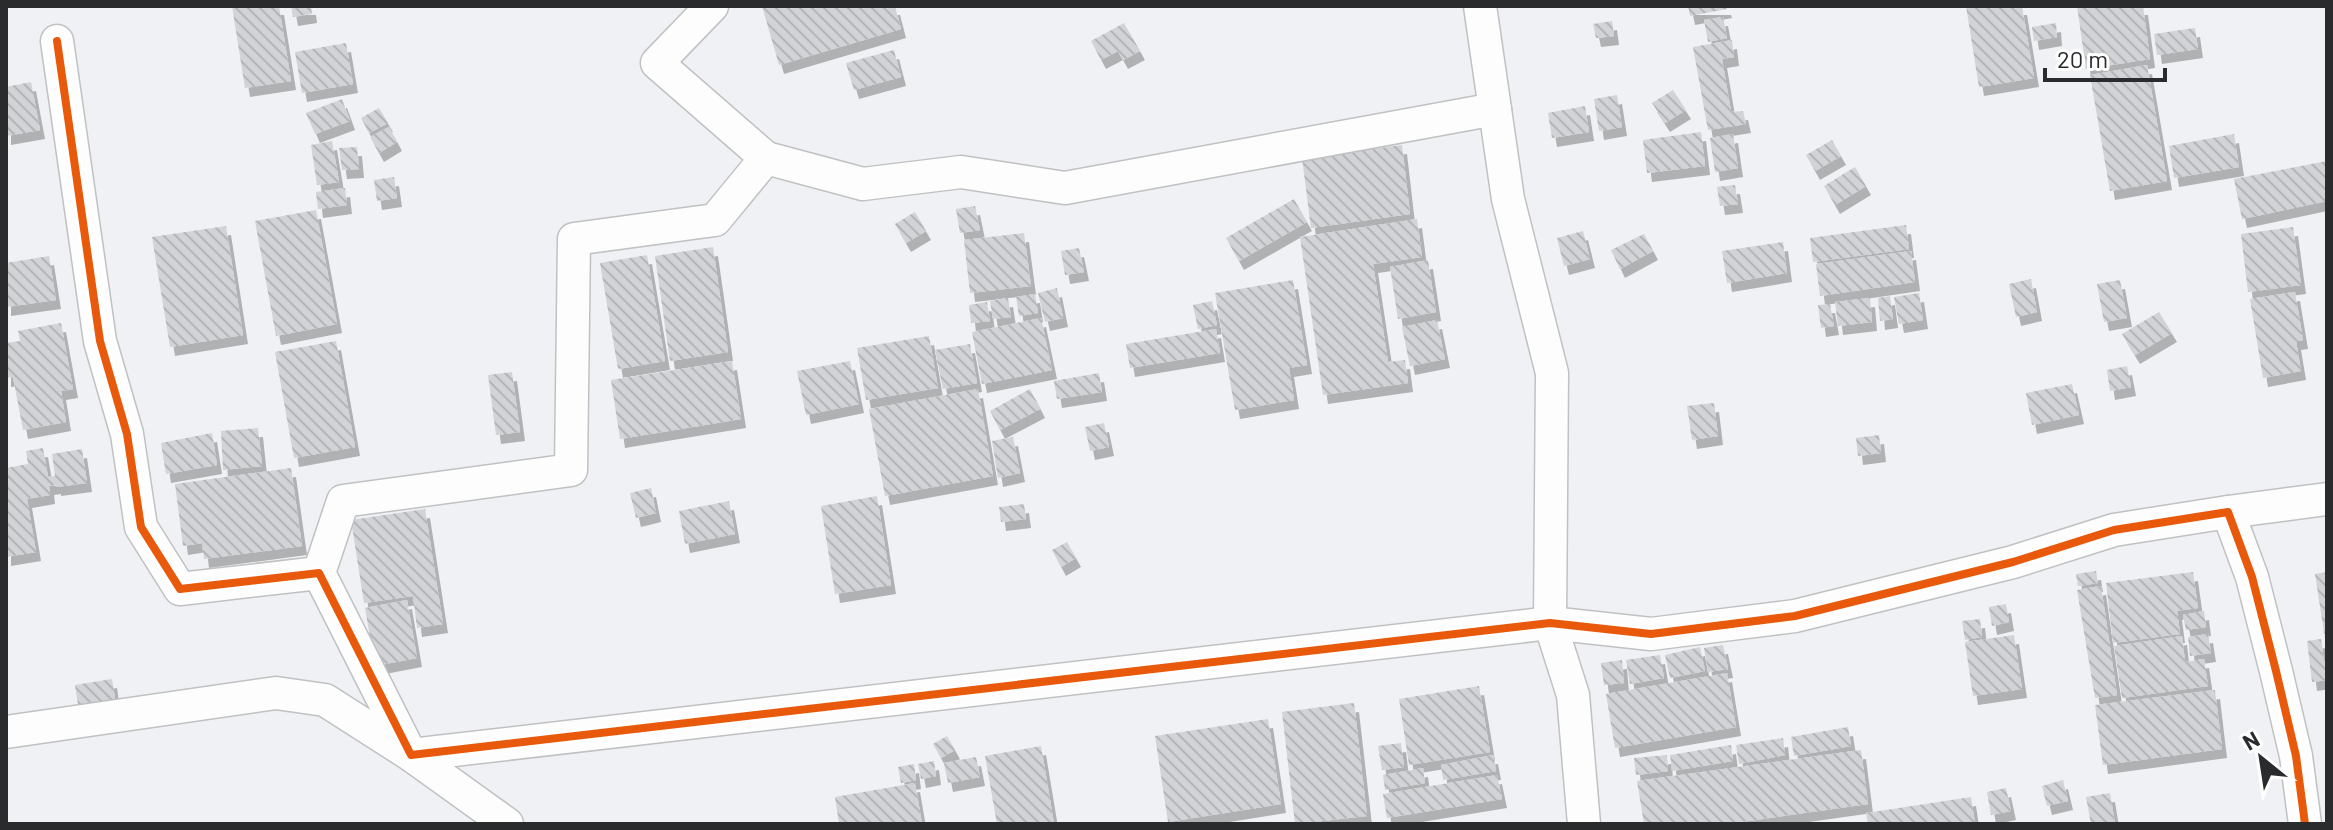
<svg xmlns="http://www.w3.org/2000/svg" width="2333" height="830" font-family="Barlow,sans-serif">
	<defs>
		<pattern id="building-back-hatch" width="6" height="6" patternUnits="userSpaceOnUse" patternTransform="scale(2)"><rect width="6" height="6" fill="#d2d3d6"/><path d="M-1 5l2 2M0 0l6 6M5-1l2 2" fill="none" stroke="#b4b5b8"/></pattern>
		<filter id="shadow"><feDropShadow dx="5" dy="9" stdDeviation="0" flood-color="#0004"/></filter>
	</defs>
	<rect width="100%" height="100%" fill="#eff1f4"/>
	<!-- building -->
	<g fill="url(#building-back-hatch)" filter="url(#shadow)">
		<path d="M232,6H279L291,81L245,88Z"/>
		<path d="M291,6H311L312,14L293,17Z"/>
		<path d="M762,6H895L901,29L779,65Z"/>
		<path d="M1688,6H1726L1727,9L1690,16Z"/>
		<path d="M1966,6H2022L2034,78L1979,87Z"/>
		<path d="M2077,6H2143L2150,59L2086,69Z"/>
		<path d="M1723,17L1727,38L1708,42L1704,20Z"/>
		<path d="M1612,21L1614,36L1596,38L1593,24Z"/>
		<path d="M1124,23L1140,51L1123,60L1118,51L1101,60L1091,41Z"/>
		<path d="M2056,23L2057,37L2034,41L2032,27Z"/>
		<path d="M2195,28L2198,49L2157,55L2154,34Z"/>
		<path d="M1732,40L1734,57L1722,59L1731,112L1743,111L1746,124L1708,130L1693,47Z"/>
		<path d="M346,43L353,84L302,93L295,52Z"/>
		<path d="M894,50L901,77L854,90L846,63Z"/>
		<path d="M2147,65L2167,181L2110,191L2090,75Z"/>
		<path d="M31,82L40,130L6,136V87Z"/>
		<path d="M1673,90L1686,110L1665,123L1652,103Z"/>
		<path d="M1617,95L1622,127L1599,131L1594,99Z"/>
		<path d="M342,99L350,121L315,134L306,113Z"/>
		<path d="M1585,106L1589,132L1552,138L1548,113Z"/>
		<path d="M379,108L388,123L369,133L361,118Z"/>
		<path d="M389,127L397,142L379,153L370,137Z"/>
		<path d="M1701,132L1705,166L1647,173L1643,140Z"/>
		<path d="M1733,134L1738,168L1715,172L1710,138Z"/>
		<path d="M2234,134L2239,167L2174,178L2169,146Z"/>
		<path d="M1832,140L1841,156L1815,171L1806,155Z"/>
		<path d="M332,141L339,182L317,185L311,145Z"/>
		<path d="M1402,145L1410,214L1311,228L1302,158Z"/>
		<path d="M357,147L359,169L342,170L339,148Z"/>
		<path d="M2327,161V201L2242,219L2234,179Z"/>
		<path d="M1855,167L1866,186L1835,205L1824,186Z"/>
		<path d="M394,177L397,198L377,201L374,180Z"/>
		<path d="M1735,185L1738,204L1720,206L1717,187Z"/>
		<path d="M345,188L347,205L318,209L316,192Z"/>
		<path d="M1294,199L1307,222L1239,261L1226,238Z"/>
		<path d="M975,206L980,230L960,233L956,209Z"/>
		<path d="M316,210L337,324L276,336L255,221Z"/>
		<path d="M915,212L926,231L906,243L895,224Z"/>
		<path d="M1417,219L1422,257L1373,264L1388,362L1405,360L1408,383L1323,395L1300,237Z"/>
		<path d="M1906,225L1909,249L1813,262L1810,238Z"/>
		<path d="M226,226L243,335L170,347L152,237Z"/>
		<path d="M2293,227L2301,285L2248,292L2241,234Z"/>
		<path d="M1583,231L1590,259L1564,266L1557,238Z"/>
		<path d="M1024,233L1031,286L970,293L964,240Z"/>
		<path d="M1644,234L1653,251L1620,269L1611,250Z"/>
		<path d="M1783,242L1787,273L1727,283L1722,251Z"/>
		<path d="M713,247L728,352L670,361L655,256Z"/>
		<path d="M1079,248L1084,272L1065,275L1061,251Z"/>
		<path d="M1911,251L1915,282L1820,296L1816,264Z"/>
		<path d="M647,255L665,361L618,369L600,263Z"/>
		<path d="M49,256L56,300L6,307V263Z"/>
		<path d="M1428,260L1436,312L1398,319L1390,267Z"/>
		<path d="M2031,279L2037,312L2016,317L2009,284Z"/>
		<path d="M1293,280L1307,365L1289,368L1294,400L1235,410L1215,293Z"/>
		<path d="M2120,280L2127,318L2104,322L2097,284Z"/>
		<path d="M1057,288L1063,318L1045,322L1038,293Z"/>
		<path d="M2295,292L2303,340L2296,341L2301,371L2263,378L2250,299Z"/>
		<path d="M1919,293L1923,320L1899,324L1894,297Z"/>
		<path d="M1035,294L1038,313L1019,316L1016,297Z"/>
		<path d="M1890,296L1893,319L1880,321L1878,298Z"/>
		<path d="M1008,298L1011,317L993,319L990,301Z"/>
		<path d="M1870,298L1872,322L1838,326L1835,302Z"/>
		<path d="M1212,301L1217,325L1198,329L1193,305Z"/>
		<path d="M987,302L990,321L971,323L969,305Z"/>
		<path d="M1830,304L1834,326L1821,328L1818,305Z"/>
		<path d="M2159,312L2172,333L2135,355L2122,334Z"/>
		<path d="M1041,318L1052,370L982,384L972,332Z"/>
		<path d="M1437,320L1445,359L1410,366L1402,327Z"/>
		<path d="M61,323L73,389L61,391L66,422L23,430L13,377L6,378V343L20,341L18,331Z"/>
		<path d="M1216,329L1220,353L1130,368L1126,344Z"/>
		<path d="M929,336L938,388L866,400L857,348Z"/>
		<path d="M336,341L355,447L294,458L275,352Z"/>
		<path d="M970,344L977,383L943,389L935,350Z"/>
		<path d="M732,361L741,419L620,439L611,380Z"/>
		<path d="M850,361L859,404L806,415L797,371Z"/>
		<path d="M2127,366L2131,387L2110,391L2107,370Z"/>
		<path d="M512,372L520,432L496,435L488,375Z"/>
		<path d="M1099,373L1102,392L1057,399L1054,381Z"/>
		<path d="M2072,384L2079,415L2032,425L2026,393Z"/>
		<path d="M978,389L993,476L885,496L869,409Z"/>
		<path d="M1030,389L1040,409L1000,430L990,411Z"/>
		<path d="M1714,403L1718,436L1692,440L1687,406Z"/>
		<path d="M1104,423L1109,447L1090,451L1085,427Z"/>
		<path d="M258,428L262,466L223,470L221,431Z"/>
		<path d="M212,433L217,465L166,474L161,443Z"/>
		<path d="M1879,435L1881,453L1858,456L1856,438Z"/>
		<path d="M1013,437L1020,473L998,478L992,441Z"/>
		<path d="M43,448L48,477L55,476L52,454L82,449L87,483L56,487V485L49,486L50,495L27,499L36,552L6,557V468L28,464L26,451Z"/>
		<path d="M291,468L302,546L204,559L202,543L183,546L175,484Z"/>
		<path d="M651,488L656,513L636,518L630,493Z"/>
		<path d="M877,496L891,585L835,594L821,506Z"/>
		<path d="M729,501L735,534L685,544L679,511Z"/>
		<path d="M1024,504L1026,519L1001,522L999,507Z"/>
		<path d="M425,509L443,624L417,628L413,596L364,603L351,520Z"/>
		<path d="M1067,542L1076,558L1061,567L1052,550Z"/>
		<path d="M2096,571L2098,583L2078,586L2076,574Z"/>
		<path d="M2193,572L2198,608L2177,611L2180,634L2113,643L2106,583Z"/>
		<path d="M2327,572V639H2325L2315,574Z"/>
		<path d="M2101,586L2117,695L2095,698L2077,590Z"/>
		<path d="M407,600L417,658L375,666L365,608Z"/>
		<path d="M2006,604L2009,622L1992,626L1989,607Z"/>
		<path d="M2204,611L2206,627L2186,630L2183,615Z"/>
		<path d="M1980,619L1982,637L1965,640L1962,621Z"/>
		<path d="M2208,634L2211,653L2190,656L2188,637Z"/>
		<path d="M2014,635L2022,689L1973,696L1965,642Z"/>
		<path d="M2182,636L2185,662L2204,659L2208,686L2122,698L2114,646Z"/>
		<path d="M2321,639L2324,661H2327V680L2312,682L2307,641Z"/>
		<path d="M1723,645L1728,669L1708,672L1704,648Z"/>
		<path d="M1700,647L1705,671L1670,678L1665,655Z"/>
		<path d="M1660,655L1664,678L1630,684L1626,660Z"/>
		<path d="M1622,660L1624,683L1604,685L1601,663Z"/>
		<path d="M1727,673L1736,727L1615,748L1606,694Z"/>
		<path d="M112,679L116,706L79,712L75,685Z"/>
		<path d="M1479,686L1490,752L1409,765L1399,699Z"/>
		<path d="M2215,690L2222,749L2103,765L2095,705Z"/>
		<path d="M1354,703L1367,816L1295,824L1282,712Z"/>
		<path d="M1268,719L1281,804L1168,822L1155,736Z"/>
		<path d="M1848,727L1851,746L1794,756L1791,737Z"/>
		<path d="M947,736L955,750L941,758L933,744Z"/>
		<path d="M1783,738L1785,755L1739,764L1736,745Z"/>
		<path d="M1401,743L1404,767L1382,770L1378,746Z"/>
		<path d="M1731,745L1733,761L1672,771L1670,755Z"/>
		<path d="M1041,746L1054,824H997L985,756Z"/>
		<path d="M1861,750L1868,804L1727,824H1644L1637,781Z"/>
		<path d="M1493,755L1496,771L1443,780L1441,765Z"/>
		<path d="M1667,755L1668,771L1636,775L1634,758Z"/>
		<path d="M976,757L980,777L948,783L944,763Z"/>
		<path d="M934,761L936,776L921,779L918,764Z"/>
		<path d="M914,764L916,780L901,783L898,767Z"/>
		<path d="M1423,768L1425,783L1385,790L1383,775Z"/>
		<path d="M1497,775L1502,799L1387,818L1383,794Z"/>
		<path d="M2063,780L2068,801L2047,806L2042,786Z"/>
		<path d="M915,783L922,824H839L835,797Z"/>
		<path d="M2006,788L2011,811L1991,815L1987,792Z"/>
		<path d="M2110,793L2115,824H2091L2086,797Z"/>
		<path d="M1971,797L1975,824H1868L1866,813Z"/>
	</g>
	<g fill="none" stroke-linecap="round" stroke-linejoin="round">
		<defs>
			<g id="street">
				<path d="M1480,6L1508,199L1552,373L1550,623L1573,695L1584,824"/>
				<path d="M57,41L100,341L127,434L141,527L180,589L319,573L411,755L1550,623L1651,634L1795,616L2013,562L2114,530L2228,512L2252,577L2276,671L2296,756L2305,824"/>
				<path d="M766,158L863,184L961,172L1065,188L1495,109"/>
				<path d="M2228,512L2327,499"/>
				<path d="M319,573L343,501L571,470L574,239L715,220L766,158L657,63L712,6"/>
				<path d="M6,732L276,693L325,700L411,755L507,824"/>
			</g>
		</defs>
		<!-- street casing -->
		<use href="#street" stroke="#c0c1c2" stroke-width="35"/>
		<!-- street -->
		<use href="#street" stroke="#fdfdfd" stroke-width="32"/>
		<defs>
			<path id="cycleway" d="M57,41L100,341L127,434L141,527L180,589L319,573L411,755L1550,623L1651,634L1795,616L2013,562L2114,530L2228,512L2252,577L2276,671L2296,756L2305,824"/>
		</defs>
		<!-- cycleway casing -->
		<use href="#cycleway" stroke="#fff" stroke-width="13"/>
		<!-- cycleway -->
		<use href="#cycleway" stroke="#e8590c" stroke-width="8"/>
	</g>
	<!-- border -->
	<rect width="2333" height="830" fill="none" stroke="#2a2b2c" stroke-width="16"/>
	<!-- north arrow -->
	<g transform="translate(2261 758) rotate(330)" stroke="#ffffff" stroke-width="6" paint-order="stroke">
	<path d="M0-6L14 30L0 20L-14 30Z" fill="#2a2b2c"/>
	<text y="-12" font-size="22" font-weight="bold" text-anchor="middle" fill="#2a2b2c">N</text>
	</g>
	<!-- scale -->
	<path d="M2045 68v12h120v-12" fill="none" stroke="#2a2b2c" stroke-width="4"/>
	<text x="2057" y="68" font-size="24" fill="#2a2b2c" stroke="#ffffff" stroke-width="6" paint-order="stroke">20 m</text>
</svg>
